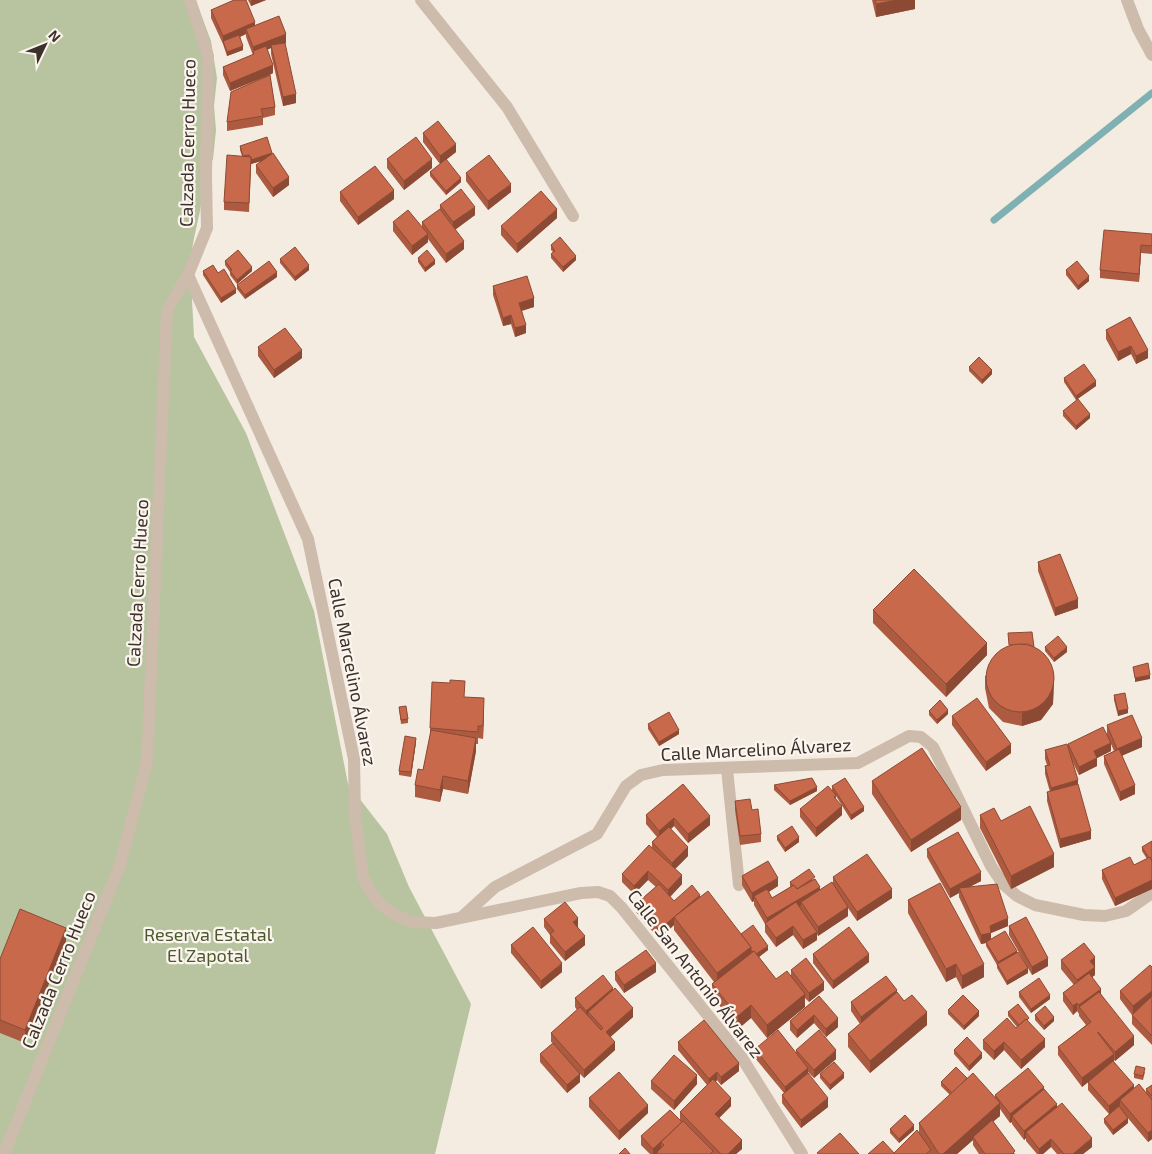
<svg xmlns="http://www.w3.org/2000/svg" width="1152" height="1154" font-family="'Exo 2',sans-serif">
	<rect width="100%" height="100%" fill="#f4ebe1"/>
	<!-- green -->
	<path fill="#b8c4a0" d="M0,0H194L199,9L211,41L217,78L214,106L216,130L213,159L204,181L200,211L194,238L190,262L194,337L246,433L314,611L348,784L387,834L409,887L471,1004L435,1154H0Z"/>
	<g fill="none" stroke-linecap="round" stroke-linejoin="round">
		<!-- stream -->
		<path stroke="#7fb0b2" stroke-width="7" d="M994,220L1152,93"/>
		<!-- minor -->
		<g stroke="#cdbbac" stroke-width="12">
			<path d="M421,0L507,107L573,216"/>
			<path d="M1127,0L1138,29L1152,55"/>
			<path d="M188,275L308,539L354,759L355,816L363,877L370,891L381,905L394,914L411,922L436,923L581,893L598,892L610,896L622,908L742,1058L802,1154"/>
			<path d="M727,769L739,885"/>
			<path d="M462,917L495,887L597,834L626,786L641,775L663,770L858,763L909,736L921,737L933,747L991,866L1003,884L1017,896L1035,905L1084,915L1105,916L1126,911L1152,893"/>
			<path d="M4,1154L120,865L147,762L167,310L188,275L207,228L206,176L208,56L190,0"/>
		</g>
	</g>
	<!-- wall -->
	<g fill="#ac5a40">
		<path d="M248,0H266L251,6Z"/>
		<path d="M872,0H915V9L876,17Z"/>
		<path d="M211,10L255,25L286,43H285L296,103L283,106L271,54V48L267,50L273,73L270,75L275,107V115L263,118V125L227,131V122L263,78L230,91L223,75V67L253,55L246,37V34L240,37L243,50L227,56L223,44L211,18Z"/>
		<path d="M423,133L456,152L446,160L461,182L446,195L430,176V172L440,164L423,142Z"/>
		<path d="M240,146L272,154L289,185L273,197L256,173V165L261,161L251,164L249,212L224,210V202L242,156L240,150Z"/>
		<path d="M387,159L432,168L404,190L387,168Z"/>
		<path d="M466,173L511,192L488,210L466,181Z"/>
		<path d="M340,192L394,199L358,225L340,201Z"/>
		<path d="M440,205L475,215L455,230L464,249L446,263L428,239V242L412,255L393,231V222L422,227V222L440,210Z"/>
		<path d="M557,218L517,253L501,235V226Z"/>
		<path d="M1152,234V254L1141,253L1139,282L1100,278V270Z"/>
		<path d="M551,245L576,260L563,272L551,258V254L553,252L551,250Z"/>
		<path d="M418,258L435,264L425,272L418,262Z"/>
		<path d="M280,259L309,270L295,281L280,263Z"/>
		<path d="M225,261L252,271L237,284L230,275V272L225,265Z"/>
		<path d="M1066,270L1089,281L1078,290L1066,275Z"/>
		<path d="M203,271L218,273L236,293L221,303L203,275Z"/>
		<path d="M277,277L245,299L237,289V285Z"/>
		<path d="M493,286L534,307L522,311L526,333L515,337L511,324L503,326L493,295Z"/>
		<path d="M1130,317L1148,358L1136,364L1131,354L1118,361L1106,339V330Z"/>
		<path d="M258,347L302,358L274,378L258,356Z"/>
		<path d="M969,367L992,374L982,384L969,371Z"/>
		<path d="M1064,378L1096,386L1076,400L1064,382Z"/>
		<path d="M1063,411L1090,418L1076,430L1063,416Z"/>
		<path d="M1038,562L1078,608L1055,616L1038,571Z"/>
		<path d="M873,610L987,655L946,697L873,623Z"/>
		<path d="M1034,647L1054,684L1053,704L1041,720L1022,726L1003,722L989,708L985,688V676Z"/>
		<path d="M1045,647L1067,652L1054,662L1045,651Z"/>
		<path d="M1114,695L1128,713L1118,716L1114,700Z"/>
		<path d="M465,697L484,711L483,739L478,738V744H476V751L468,794L443,789L440,802L415,797V785L423,770L430,736V728Z"/>
		<path d="M399,707L408,719V723L401,724Z"/>
		<path d="M929,711L948,714L937,724L929,715Z"/>
		<path d="M952,716L1011,753L986,771L952,725Z"/>
		<path d="M648,724L679,734L659,746L648,729Z"/>
		<path d="M1107,725L1142,747L1122,755L1135,794L1120,801L1104,764V756L1114,751L1111,744V751L1097,758V766L1079,775L1072,761L1091,839L1060,848L1047,801V792H1050L1045,774V766L1047,765L1045,759V750L1068,747V744L1107,734Z"/>
		<path d="M416,742L411,777L399,775V771Z"/>
		<path d="M872,781L961,820L911,852L872,794Z"/>
		<path d="M683,784L710,825L688,843L674,826L671,829L688,856L675,869L682,884L670,897L674,901L700,898L741,934L768,950L759,957L776,979L791,976V970L824,990L809,1002L805,998V1007L767,1038L751,1018L738,1029L712,996V984L714,982L674,930V925L659,939L636,912V904L656,887L648,880L634,894L622,882V874L652,847V842L657,837L646,824V815Z"/>
		<path d="M774,785L817,791L790,805L774,790Z"/>
		<path d="M832,786L864,811L851,820L836,796V799L842,815L816,837L800,817V809L832,791Z"/>
		<path d="M735,801L752,810L761,834V842L740,845L735,810Z"/>
		<path d="M980,815L1054,867L1011,889L980,828Z"/>
		<path d="M777,836L799,842L785,852L777,840Z"/>
		<path d="M1152,841V889L1115,906L1102,879V870L1134,865L1147,859L1142,851V847Z"/>
		<path d="M927,849L981,881L969,887L1008,926L991,933V939L1017,953L1028,973L1007,985L997,968V965L986,946V943L981,944L959,897V893L950,898L927,857Z"/>
		<path d="M742,876L778,886L769,892L772,898L790,887V882L815,879L820,890L833,883V877L892,898L857,921L848,908V916L818,936L817,934V940L803,949L793,935L776,947L765,932V924L754,905V901L752,902L742,885Z"/>
		<path d="M908,900L984,977L962,989L956,977L946,982L908,913Z"/>
		<path d="M544,919L578,927L585,945L565,961L550,943V935L544,927Z"/>
		<path d="M1009,926L1048,966L1032,975L1009,935Z"/>
		<path d="M66,941L25,1043L0,1033V959Z"/>
		<path d="M511,945L562,972L541,989L511,953Z"/>
		<path d="M813,954L869,962L833,989L813,963Z"/>
		<path d="M1061,960L1095,966V975L1092,977L1101,994L1134,1045L1115,1061L1114,1060V1062L1134,1089L1146,1093V1089L1152,1085V1139L1148,1142L1127,1117L1128,1123L1113,1135L1104,1123V1119L1109,1114L1088,1090V1082L1082,1087L1058,1055V1047L1086,1025L1079,1016V1014L1077,1011L1073,1015L1063,1001V993L1074,985L1061,969Z"/>
		<path d="M1152,967V1045L1132,1024V1015L1120,999V991Z"/>
		<path d="M615,972H656L624,993L615,980Z"/>
		<path d="M613,989L633,1017L610,1037L615,1050L584,1078L580,1074V1082L567,1093L540,1062V1054L553,1043L551,1042V1033L577,1010L575,1007V998Z"/>
		<path d="M1019,992L1050,999L1031,1013L1019,997Z"/>
		<path d="M897,993L927,1025L870,1073L848,1047V1034L860,1024L851,1011V1002Z"/>
		<path d="M819,996L838,1027L826,1037L814,1023L797,1038L790,1030V1021Z"/>
		<path d="M948,1010L979,1016L964,1030L948,1014Z"/>
		<path d="M1008,1012L1029,1022L1045,1047L1021,1069L1004,1050L994,1060L983,1049V1040L1017,1027L1008,1016Z"/>
		<path d="M1035,1015L1054,1021L1044,1030L1035,1020Z"/>
		<path d="M678,1042L739,1071L721,1085L717,1080L716,1082L731,1106L719,1118L742,1149L736,1154H650L641,1145V1136L680,1121V1112L707,1085L678,1050Z"/>
		<path d="M755,1049L796,1053V1050L836,1059L814,1078L808,1072V1074L828,1107L801,1128L782,1103V1095L784,1093L755,1058Z"/>
		<path d="M954,1050L982,1058L969,1071L954,1054Z"/>
		<path d="M1145,1072L1143,1080L1134,1078V1074Z"/>
		<path d="M820,1074L844,1078L830,1090L820,1078Z"/>
		<path d="M967,1078L995,1098V1095L1044,1089L1057,1107L1092,1147L1083,1154H1057L1051,1147L1043,1154H1037L1026,1141V1138L1024,1140L1012,1124V1122L1010,1123L1000,1109V1116L993,1121L1015,1154H979L973,1145V1140L957,1154H868L894,1153L919,1132V1123L950,1095L941,1086V1082Z"/>
		<path d="M651,1081L697,1084L674,1110L651,1089Z"/>
		<path d="M589,1098L648,1113L619,1140L589,1107Z"/>
		<path d="M890,1129L914,1130L899,1143L890,1133Z"/>
	</g>
	<!-- shaded-wall -->
	<g fill="#8c4a34">
		<path d="M251,0H266L251,6Z"/>
		<path d="M897,0H915V9L876,17V4Z"/>
		<path d="M255,22V30L246,29V34L224,44L223,41V44V36Z"/>
		<path d="M286,34V43L272,48L271,45V48L254,55L253,47Z"/>
		<path d="M243,46V50L227,56V52Z"/>
		<path d="M273,65V73L230,91V83Z"/>
		<path d="M296,94V103L283,106V97Z"/>
		<path d="M456,144V152L440,164V156Z"/>
		<path d="M272,153V158L251,164L249,212L251,160Z"/>
		<path d="M432,159V168L404,190V181Z"/>
		<path d="M289,177V185L273,197V188Z"/>
		<path d="M461,178V182L446,195V191Z"/>
		<path d="M511,184V192L488,210V201Z"/>
		<path d="M394,190V199L358,225V217Z"/>
		<path d="M475,207V215L453,231V222Z"/>
		<path d="M557,209V218L517,253V244Z"/>
		<path d="M428,234V242L412,255V246Z"/>
		<path d="M464,241V249L446,263V254Z"/>
		<path d="M1141,245V253L1139,282V274Z"/>
		<path d="M576,256V260L563,272V267Z"/>
		<path d="M435,260V264L425,272V268Z"/>
		<path d="M309,265V270L295,281V277Z"/>
		<path d="M252,267V271L237,284V280Z"/>
		<path d="M277,272V277L245,299V295Z"/>
		<path d="M1089,276V281L1078,290V286Z"/>
		<path d="M236,289V293L221,303V298Z"/>
		<path d="M534,298V307L519,311V303Z"/>
		<path d="M511,315V324L503,326V318Z"/>
		<path d="M526,325V333L515,337V328Z"/>
		<path d="M1131,346V354L1118,361V352Z"/>
		<path d="M302,350V358L274,378V370Z"/>
		<path d="M1148,350V358L1136,364V356Z"/>
		<path d="M992,370V374L982,384V380Z"/>
		<path d="M1096,381V386L1076,400V396Z"/>
		<path d="M1090,414V418L1076,430V426Z"/>
		<path d="M1078,599V608L1055,616V608Z"/>
		<path d="M987,643V655L946,697V684Z"/>
		<path d="M1067,647V652L1054,662V658Z"/>
		<path d="M1054,671L1053,704L1041,720L1022,726V714Z"/>
		<path d="M1150,675V679L1135,682V678Z"/>
		<path d="M484,698V711L483,739V726Z"/>
		<path d="M1128,709V713L1118,716V711Z"/>
		<path d="M948,710V714L937,724V720Z"/>
		<path d="M679,730V734L659,746V742Z"/>
		<path d="M416,738V742L411,777V772Z"/>
		<path d="M476,738V751L468,794V781Z"/>
		<path d="M1142,738V747L1117,758V749Z"/>
		<path d="M1111,743V751L1097,758V766L1079,775V767L1094,751Z"/>
		<path d="M1011,744V753L986,771V762Z"/>
		<path d="M443,776V789L440,802V790Z"/>
		<path d="M1078,780V789L1051,796V788Z"/>
		<path d="M1135,785V794L1120,801V792Z"/>
		<path d="M817,787V791L790,805V801Z"/>
		<path d="M842,806V815L816,837V828Z"/>
		<path d="M864,807V811L851,820V815Z"/>
		<path d="M961,807V820L911,852V840Z"/>
		<path d="M710,816V825L688,843V834Z"/>
		<path d="M674,818V826L659,839V831Z"/>
		<path d="M1091,831V839L1060,848V839Z"/>
		<path d="M799,837V842L785,852V848Z"/>
		<path d="M688,847V856L672,872V863Z"/>
		<path d="M1054,854V867L1011,889V876Z"/>
		<path d="M648,871V880L634,894V886Z"/>
		<path d="M981,872V881L960,892L959,888V893L950,898V889Z"/>
		<path d="M682,875V884L668,899V890Z"/>
		<path d="M778,878V886L756,899L754,896V901L752,902V893Z"/>
		<path d="M1152,880V889L1115,906V898Z"/>
		<path d="M820,887V896L801,902V906L767,927V918Z"/>
		<path d="M892,889V898L857,921V912Z"/>
		<path d="M700,895V903L674,917V925L659,939V930Z"/>
		<path d="M848,907V916L818,936V927Z"/>
		<path d="M578,918V927L573,931V922Z"/>
		<path d="M1008,918V926L991,933V942L981,944V935L990,926Z"/>
		<path d="M793,926V935L776,947V938Z"/>
		<path d="M66,928V941L25,1043V1030Z"/>
		<path d="M817,932V940L803,949V940Z"/>
		<path d="M585,936V945L565,961V952Z"/>
		<path d="M768,946V950L755,960V955Z"/>
		<path d="M751,947V959L717,985V973Z"/>
		<path d="M1017,951V956L998,966V962Z"/>
		<path d="M869,954V962L833,989V981Z"/>
		<path d="M1095,957V966L1090,969V961Z"/>
		<path d="M1048,958V966L1032,975V967Z"/>
		<path d="M562,963V972L541,989V981Z"/>
		<path d="M656,963V972L624,993V985Z"/>
		<path d="M956,964V977L946,982V969Z"/>
		<path d="M984,964V977L962,989V976Z"/>
		<path d="M1095,967V975L1077,989V980Z"/>
		<path d="M1028,968V973L1007,985V981Z"/>
		<path d="M824,982V990L809,1002V993Z"/>
		<path d="M613,988V996L588,1012V1017L586,1019V1011Z"/>
		<path d="M1101,989V997L1079,1008V1005Z"/>
		<path d="M897,990V999L861,1025V1017Z"/>
		<path d="M1152,991V999L1133,1015V1006Z"/>
		<path d="M805,994V1007L767,1038V1025Z"/>
		<path d="M1050,995V999L1031,1013V1009Z"/>
		<path d="M1077,1003V1011L1073,1015V1006Z"/>
		<path d="M751,1005V1018L738,1029V1016Z"/>
		<path d="M633,1008V1017L606,1041V1032Z"/>
		<path d="M979,1011V1016L964,1030V1026Z"/>
		<path d="M927,1012V1025L870,1073V1061Z"/>
		<path d="M814,1015V1023L797,1038V1030Z"/>
		<path d="M1054,1017V1021L1044,1030V1026Z"/>
		<path d="M838,1018V1027L826,1037V1029Z"/>
		<path d="M1134,1036V1045L1115,1061V1052Z"/>
		<path d="M1045,1039V1047L1021,1069V1060Z"/>
		<path d="M615,1042V1050L584,1078V1070Z"/>
		<path d="M1004,1042V1050L994,1060V1051Z"/>
		<path d="M836,1050V1059L814,1078V1070Z"/>
		<path d="M982,1053V1058L969,1071V1066Z"/>
		<path d="M1114,1054V1062L1082,1087V1078Z"/>
		<path d="M739,1063V1071L721,1085V1077Z"/>
		<path d="M808,1068V1076L785,1095V1087Z"/>
		<path d="M717,1072V1080L709,1087V1079Z"/>
		<path d="M844,1073V1078L830,1090V1085Z"/>
		<path d="M580,1074V1082L567,1093V1085Z"/>
		<path d="M697,1075V1084L674,1110V1101Z"/>
		<path d="M1134,1085V1094L1120,1100V1105L1109,1115V1106Z"/>
		<path d="M1044,1087V1096L1012,1116V1122L1010,1123V1114Z"/>
		<path d="M731,1098V1106L715,1122V1114Z"/>
		<path d="M828,1098V1107L801,1128V1120Z"/>
		<path d="M1000,1103V1116L974,1138L973,1137V1140L957,1154H943Z"/>
		<path d="M1057,1104V1113L1026,1132V1138L1024,1140V1131Z"/>
		<path d="M648,1105V1113L619,1140V1131Z"/>
		<path d="M1128,1118V1123L1113,1135V1130Z"/>
		<path d="M682,1123L664,1145L661,1142V1150L657,1152L656,1154H653V1149Z"/>
		<path d="M914,1125V1130L899,1143V1139Z"/>
		<path d="M1152,1130V1139L1148,1142V1133Z"/>
		<path d="M1092,1138V1147L1083,1154H1073Z"/>
		<path d="M1051,1139V1147L1043,1154H1039V1149Z"/>
		<path d="M742,1140V1149L736,1154H728Z"/>
	</g>
	<!-- building -->
	<g fill="#c8694b" stroke="#8c4a34">
		<path d="M234,0H246L255,22L223,36L211,10Z"/>
		<path d="M875,0H897L876,4Z"/>
		<path d="M279,16L286,34L253,47L246,29Z"/>
		<path d="M239,35L243,46L227,52L223,41Z"/>
		<path d="M285,43L296,94L283,97L271,45Z"/>
		<path d="M266,46L273,65L230,83L223,67L254,54L253,51Z"/>
		<path d="M270,75L275,107L261,109L263,116L227,122L231,92Z"/>
		<path d="M438,121L456,144L440,156L423,133Z"/>
		<path d="M267,137L272,153L251,160V157L249,155L243,156L240,146Z"/>
		<path d="M416,137L432,159L404,181L387,159Z"/>
		<path d="M273,153L289,177L273,188L256,165Z"/>
		<path d="M227,155L251,157L249,203L224,202Z"/>
		<path d="M489,155L511,184L488,201L466,173Z"/>
		<path d="M446,159L461,178L446,191L430,172Z"/>
		<path d="M375,166L394,190L358,217L340,192Z"/>
		<path d="M461,189L475,207L453,222L440,205Z"/>
		<path d="M541,191L557,209L517,244L501,226Z"/>
		<path d="M440,209L464,241L446,254L422,222Z"/>
		<path d="M408,210L428,234L412,246L393,222Z"/>
		<path d="M1104,230L1152,234V246L1141,245L1139,274L1100,270Z"/>
		<path d="M560,237L576,256L563,267L551,254L555,251L551,245Z"/>
		<path d="M295,247L309,265L295,277L280,259Z"/>
		<path d="M238,250L252,267L237,280L230,271L232,270L225,261Z"/>
		<path d="M427,250L435,260L425,268L418,258Z"/>
		<path d="M269,261L277,272L245,295L237,285Z"/>
		<path d="M1077,261L1089,276L1078,286L1066,270Z"/>
		<path d="M213,265L218,273L224,269L236,289L221,298L203,271Z"/>
		<path d="M527,276L534,298L519,303L526,325L515,328L511,315L503,318L493,286Z"/>
		<path d="M1130,317L1148,350L1136,356L1131,346L1118,352L1106,330Z"/>
		<path d="M285,328L302,350L274,370L258,347Z"/>
		<path d="M979,357L992,370L982,380L969,367Z"/>
		<path d="M1084,364L1096,381L1076,396L1064,378Z"/>
		<path d="M1078,399L1090,414L1076,426L1063,411Z"/>
		<path d="M1060,554L1078,599L1055,608L1038,562Z"/>
		<path d="M914,569L987,643L946,684L873,610Z"/>
		<path d="M1032,632L1034,647L1028,644L1009,645L1008,633Z"/>
		<path d="M1058,636L1067,647L1054,658L1045,647Z"/>
		<circle cx="1020" cy="678" r="34"/>
		<path d="M1148,663L1150,675L1135,678L1133,667Z"/>
		<path d="M450,680L465,681L464,697L484,698L483,726H478V732L430,728L432,682L450,683Z"/>
		<path d="M1125,693L1128,709L1118,711L1114,695Z"/>
		<path d="M977,698L1011,744L986,762L952,716Z"/>
		<path d="M940,700L948,710L937,720L929,711Z"/>
		<path d="M406,706L408,719L401,720L399,707Z"/>
		<path d="M669,712L679,730L659,742L648,724Z"/>
		<path d="M1132,715L1142,738L1117,749L1107,725Z"/>
		<path d="M1103,727L1111,743L1094,751L1097,758L1079,767L1068,744Z"/>
		<path d="M431,730L476,738L468,781L443,776L440,790L415,785L418,769L423,770Z"/>
		<path d="M405,736L416,738L411,772L399,771Z"/>
		<path d="M1067,744L1078,780L1051,788L1045,766L1050,765L1045,750Z"/>
		<path d="M922,748L961,807L911,840L872,781Z"/>
		<path d="M1119,749L1135,785L1120,792L1104,756Z"/>
		<path d="M812,778L817,787L790,801L774,785Z"/>
		<path d="M845,778L864,807L851,815L832,786Z"/>
		<path d="M683,784L710,816L688,834L674,818L659,831L646,815Z"/>
		<path d="M1078,784L1091,831L1060,839L1047,792Z"/>
		<path d="M828,786L836,795L834,797L842,806L816,828L800,809Z"/>
		<path d="M750,799L752,810L758,809L761,834L740,836L735,801Z"/>
		<path d="M1030,806L1054,854L1011,876L980,815L994,808L1001,821Z"/>
		<path d="M792,826L799,837L785,848L777,836Z"/>
		<path d="M669,827L688,847L672,863L652,842Z"/>
		<path d="M958,832L981,872L950,889L927,849Z"/>
		<path d="M1152,841V862L1150,857L1149,858L1142,847Z"/>
		<path d="M649,845L682,875L668,890L648,871L634,886L622,874Z"/>
		<path d="M867,854L892,889L857,912L833,877Z"/>
		<path d="M1130,857L1134,865L1150,857L1152,862V880L1115,898L1102,870Z"/>
		<path d="M768,861L778,878L752,893L742,876Z"/>
		<path d="M809,869L815,877L797,889L794,885L793,886L790,882Z"/>
		<path d="M815,879L820,887L767,918L754,896L767,889L772,898L794,885L797,889Z"/>
		<path d="M832,882L848,907L818,927L801,902Z"/>
		<path d="M940,883L984,964L962,976L956,964L946,969L908,900Z"/>
		<path d="M659,884L674,901L692,885L700,895L659,930L636,904Z"/>
		<path d="M997,884L1008,918L990,926L991,933L981,935L959,888Z"/>
		<path d="M708,891L751,947L717,973L674,917Z"/>
		<path d="M565,902L578,918L573,922L585,936L565,952L550,934L554,931L544,919Z"/>
		<path d="M796,902L817,932L803,940L793,926L776,938L765,923Z"/>
		<path d="M20,909L66,928L25,1030L0,1020V959Z"/>
		<path d="M1026,917L1048,958L1032,967L1009,926Z"/>
		<path d="M753,925L768,946L756,954L754,951L752,952L751,950V947L741,934Z"/>
		<path d="M533,927L562,963L541,981L511,945Z"/>
		<path d="M849,927L869,954L833,981L813,954Z"/>
		<path d="M1005,931L1017,951L998,962L986,942Z"/>
		<path d="M1084,943L1095,957L1090,961L1095,967L1077,980L1061,960Z"/>
		<path d="M646,950L656,963L624,985L615,972Z"/>
		<path d="M754,951L776,979L787,971L805,994L767,1025L751,1005L738,1016L712,984Z"/>
		<path d="M1018,952L1028,968L1007,981L997,964Z"/>
		<path d="M806,958L824,982L809,993L791,970Z"/>
		<path d="M1150,965L1152,967V991L1133,1006L1120,991Z"/>
		<path d="M1089,973L1101,989L1079,1005L1077,1003L1073,1006L1063,993Z"/>
		<path d="M603,975L613,988L586,1011L575,998Z"/>
		<path d="M886,976L897,990L861,1017L851,1002Z"/>
		<path d="M1039,978L1050,995L1031,1009L1019,992Z"/>
		<path d="M615,988L633,1008L606,1032L615,1042L584,1070L551,1033L580,1007L601,1030L603,1028L588,1012Z"/>
		<path d="M897,992L904,1001L912,995L927,1012L870,1061L848,1034Z"/>
		<path d="M1099,992L1134,1036L1115,1052L1098,1032V1033L1114,1054L1082,1078L1058,1047L1091,1022L1079,1007Z"/>
		<path d="M963,995L979,1011L964,1026L948,1010Z"/>
		<path d="M819,996L838,1018L826,1029L814,1015L797,1030L790,1021Z"/>
		<path d="M1152,996V1036L1132,1015Z"/>
		<path d="M1018,1004L1029,1018L1027,1020L1026,1019L1019,1025L1008,1012Z"/>
		<path d="M1045,1006L1054,1017L1044,1026L1035,1015Z"/>
		<path d="M1007,1018L1016,1028L1026,1019L1045,1039L1021,1060L1004,1042L994,1051L983,1040Z"/>
		<path d="M704,1020L739,1063L721,1077L717,1072L709,1079L678,1042Z"/>
		<path d="M778,1030L808,1068L785,1087L755,1049Z"/>
		<path d="M819,1030L836,1050L814,1070L796,1050Z"/>
		<path d="M967,1037L982,1053L969,1066L954,1050Z"/>
		<path d="M553,1043L580,1074L567,1085L540,1054Z"/>
		<path d="M674,1055L697,1075L674,1101L651,1081Z"/>
		<path d="M1113,1061L1134,1085L1109,1106L1088,1082Z"/>
		<path d="M834,1062L844,1073L830,1085L820,1074Z"/>
		<path d="M1136,1066L1145,1068L1143,1076L1134,1074Z"/>
		<path d="M956,1067L967,1078L952,1093L941,1082Z"/>
		<path d="M1028,1068L1044,1087L1010,1114L995,1095Z"/>
		<path d="M619,1072L648,1105L619,1131L589,1098Z"/>
		<path d="M808,1073L828,1098L801,1120L782,1095Z"/>
		<path d="M973,1073L1000,1103L943,1154H939L919,1123Z"/>
		<path d="M713,1079L731,1098L715,1114L742,1140L728,1154H721L680,1112Z"/>
		<path d="M1139,1084L1152,1100V1130L1148,1133L1120,1100Z"/>
		<path d="M1152,1085V1096L1146,1089Z"/>
		<path d="M1044,1089L1057,1104L1024,1131L1012,1116Z"/>
		<path d="M1062,1103L1092,1138L1073,1154H1064L1051,1139L1039,1149L1026,1132Z"/>
		<path d="M1119,1106L1128,1118L1113,1130L1104,1119Z"/>
		<path d="M670,1110L682,1122L653,1149L641,1136Z"/>
		<path d="M905,1115L914,1125L899,1139L890,1129Z"/>
		<path d="M992,1120L1015,1151L1012,1154H985L973,1137Z"/>
		<path d="M683,1121L713,1151L710,1154H658L657,1152L664,1145L661,1142Z"/>
		<path d="M917,1130L931,1150L926,1154H895L894,1153Z"/>
		<path d="M840,1133L859,1154H819L817,1153Z"/>
		<path d="M883,1141L895,1154H868Z"/>
		<path d="M625,1148L630,1154H619Z"/>
	</g>
	<g text-anchor="middle" stroke-width="4.5" stroke-linejoin="round" paint-order="stroke">
		<!-- street labels -->
		<g font-size="18" fill="#3b302b" stroke="#fbf5ee">
			<text transform="translate(188 143) rotate(-89)" y="6">Calzada Cerro Hueco</text>
			<text transform="translate(138 583) rotate(-87)" y="6">Calzada Cerro Hueco</text>
			<text transform="translate(352 672) rotate(79)" y="6">Calle Marcelino Álvarez</text>
			<text transform="translate(756 750) rotate(-3)" y="6">Calle Marcelino Álvarez</text>
			<text transform="translate(59 970) rotate(-68)" y="6">Calzada Cerro Hueco</text>
			<text transform="translate(695 974) rotate(52)" y="6">Calle San Antonio Álvarez</text>
		</g>
		<!-- park labels -->
		<g font-size="18" fill="#4a5a2e" stroke="#fbf5ee">
			<text x="208" y="941">Reserva Estatal<tspan x="208" dy="21">El Zapotal</tspan></text>
		</g>
	</g>
	<!-- north arrow -->
	<g transform="translate(45 45) rotate(47)" stroke="#fbf5ee" stroke-width="4" paint-order="stroke">
	<path d="M0-4L9 19L0 12L-9 19Z" fill="#3b302b"/>
	<text y="-8" font-size="14" font-weight="bold" text-anchor="middle" fill="#3b302b">N</text>
	</g>
</svg>
